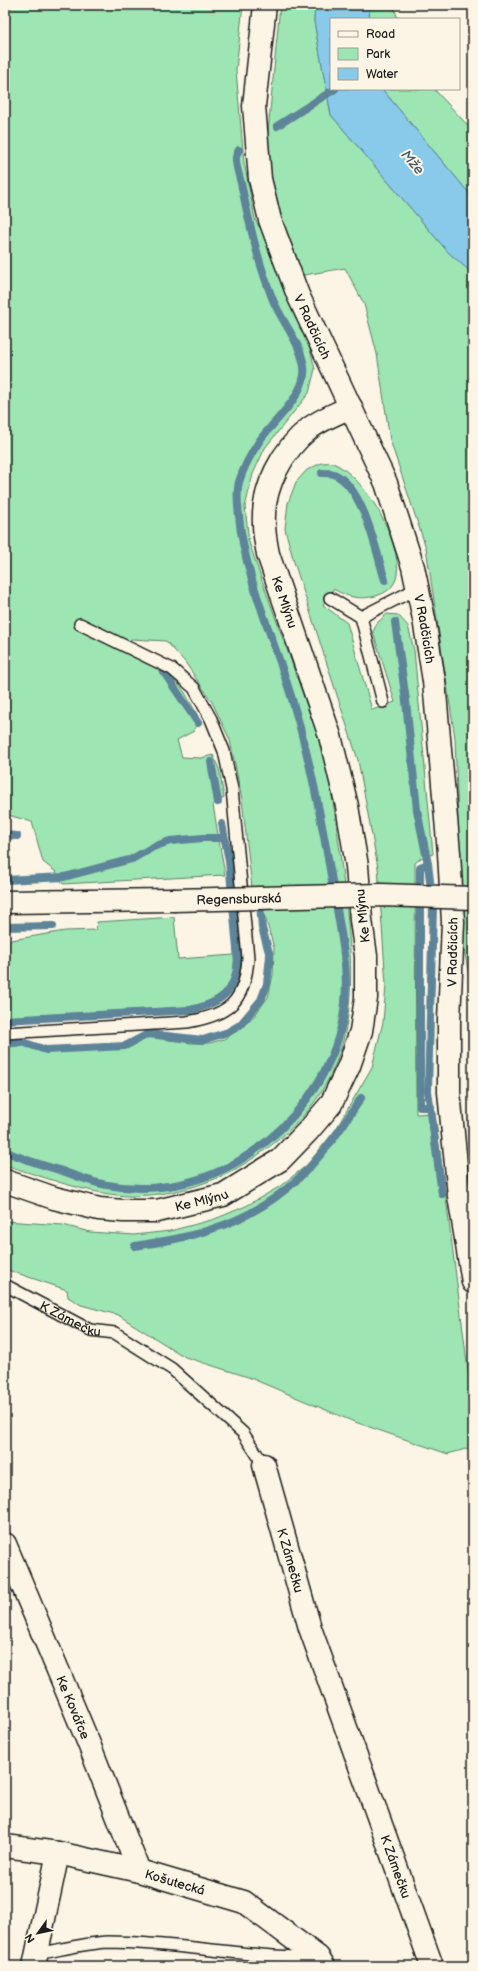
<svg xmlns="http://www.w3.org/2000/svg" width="478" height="1971" font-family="'Balsamiq Sans',sans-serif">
	<rect width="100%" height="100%" fill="#fcf5e5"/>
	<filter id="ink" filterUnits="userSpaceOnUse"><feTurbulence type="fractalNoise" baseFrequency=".025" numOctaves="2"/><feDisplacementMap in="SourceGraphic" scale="8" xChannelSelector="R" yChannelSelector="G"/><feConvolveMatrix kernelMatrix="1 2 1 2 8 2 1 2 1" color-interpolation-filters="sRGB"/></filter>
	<g filter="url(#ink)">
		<!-- green -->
		<g fill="#9de5b3" stroke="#5c8068">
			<path d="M5,5H243L236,70L244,162L255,219L259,227L280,5H315L314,21L331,115L448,252L473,274V983L470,981L462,938L455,738L426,548L390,440L377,354L364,304L345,268L281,279L310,349L315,369L309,393L265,448L253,474L245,507L249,542C266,595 287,647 305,700C311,719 320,738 324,757C334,797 338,837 343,877C356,985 364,1079 265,1150C230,1176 193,1191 150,1195C142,1195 134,1197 126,1196C85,1193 44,1177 5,1165V1046L20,1044L43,1052L126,1048L149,1037L191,1043H210L224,1039L239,1030L255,1015L268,997L273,975L274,948L266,920L252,888L242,800L230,740L212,702L185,662L166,641L131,639L133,656L167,671L184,691L198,716L194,731L177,740L182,757L201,758L213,755L219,769L224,797L213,805L225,875L63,884L56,872L43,862L32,822L5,814Z"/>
			<path d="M370,5H393L398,19H369Z"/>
			<path d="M382,89H434L473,131V198Z"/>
			<path d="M321,463C325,463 330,462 333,463C365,476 402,542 397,575C394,595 369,600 353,597C346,596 339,592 333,589L323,605L347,623L372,710L395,702L373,632L377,623L387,614L398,615L408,626L414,650L433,854L421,858L415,863L416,1114L435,1113L473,1408V1447L448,1454L352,1421L248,1377L185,1357L118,1315L81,1305L68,1297L67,1290L5,1269V1221L63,1225L90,1232L134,1235L170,1231L215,1219L246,1206L279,1187L307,1165L336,1129L372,1067L383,1022L386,985L378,868L358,760L294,562L285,529L288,503L296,482L307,470Z"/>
			<path d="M174,917L178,959L234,955C237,988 218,1001 188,1007L5,1017V941L65,931L96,930L97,922Z"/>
		</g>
		<!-- water -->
		<path fill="#89c9ea" stroke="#5d8498" d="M315,5H370L369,19H331V89H382L473,198V274L448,252L331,115L314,21Z"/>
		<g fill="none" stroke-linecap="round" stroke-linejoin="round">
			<!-- stream -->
			<g stroke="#5d8498" stroke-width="8">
				<path d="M277,126L335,89"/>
				<path d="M322,473C326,473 331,473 334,474C364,487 376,552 385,580"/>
				<path d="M395,622L406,701L417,810L428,864L433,907L428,1091L442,1194"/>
				<path d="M159,665L198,723"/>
				<path d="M211,762L218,802"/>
				<path d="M5,835L17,836"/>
				<path d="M428,864L420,867V1107H431"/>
				<path d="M5,880L64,877L132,859L153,847L170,841L203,838H224"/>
				<path d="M5,927L53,926"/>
				<path d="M5,1020L191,1010C221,1003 236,992 238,960L229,861L222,824"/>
				<path d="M5,1044L22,1042L46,1050L125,1046L148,1034L203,1040L228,1032L240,1025L261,1000L267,984L270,956L262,928L260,904"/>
				<path d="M5,1151C24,1160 43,1165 62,1171C77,1176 92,1183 107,1185C156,1194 207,1183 248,1155C292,1126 329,1079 341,1027C353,979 340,929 332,881C320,812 307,743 285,677C268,625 244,571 239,516C238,505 236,493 239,482C243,469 252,452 260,440C274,421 308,392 304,367C301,343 282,322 273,300C258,263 249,222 241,183C239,175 235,164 236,157C236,154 238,152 239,150"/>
				<path d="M135,1246C160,1242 185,1238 209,1230C282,1208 323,1159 361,1098"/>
			</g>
			<defs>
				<g id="service">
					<path d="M330,598L361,617"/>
					<path d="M383,702L361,617L418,588"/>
					<path d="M5,1033L187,1022C229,1015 245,1002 248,958L232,789L224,751L211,719L194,688L172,669L80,624"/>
					<path id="s1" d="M5,1285L90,1330L115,1333L172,1369L243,1433L264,1465"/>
					<path d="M36,1954C59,1950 86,1943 108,1942C177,1942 245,1958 314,1957"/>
				</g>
				<g id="minor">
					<path id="s2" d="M264,1465L310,1628L432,1966"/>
					<path id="s3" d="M5,1544L89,1744L139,1871"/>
					<path id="s4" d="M5,1846L58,1853L139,1871L244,1902L318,1957L324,1966"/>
					<path d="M34,1966L58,1853"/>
				</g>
				<g id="tertiary">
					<path id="s5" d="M265,5L254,106L260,179L270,220L298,295L386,483L413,567L424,619L434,681L449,853L453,922L449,1021V1092L459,1196L473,1282"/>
					<path id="s6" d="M5,1181L54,1198L99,1209L123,1211H157L223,1195L280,1160L308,1131L331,1104L349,1066L361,1031L366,998V956L361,920L357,866L347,806L330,736L268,554C266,544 264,534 264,524C262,488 282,450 310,428C322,419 337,413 351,407"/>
				</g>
				<path id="secondary" d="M5,902L173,900"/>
			</defs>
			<!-- service casing -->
			<use href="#service" stroke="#1c1c1c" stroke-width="14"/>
			<!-- minor casing -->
			<use href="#minor" stroke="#1c1c1c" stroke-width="25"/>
			<!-- tertiary casing -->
			<use href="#tertiary" stroke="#1c1c1c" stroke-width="25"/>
			<!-- secondary casing -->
			<use href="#secondary" stroke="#1c1c1c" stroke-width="25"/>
			<!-- service -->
			<use href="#service" stroke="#fcf5e5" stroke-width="11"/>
			<!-- minor -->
			<use href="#minor" stroke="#fcf5e5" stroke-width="22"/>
			<!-- tertiary -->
			<use href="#tertiary" stroke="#fcf5e5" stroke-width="22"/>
			<!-- secondary -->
			<use href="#secondary" stroke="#fcf5e5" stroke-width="22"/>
			<defs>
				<g id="secondary-bridge">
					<path id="s7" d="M173,900L381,895L473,898"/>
				</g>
			</defs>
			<!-- secondary-bridge casing -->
			<use href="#secondary-bridge" stroke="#1c1c1c" stroke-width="25" stroke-linecap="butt"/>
			<!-- secondary-bridge -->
			<use href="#secondary-bridge" stroke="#fcf5e5" stroke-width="22"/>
		</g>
	</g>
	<g text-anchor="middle" stroke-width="4" stroke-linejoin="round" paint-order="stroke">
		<!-- street labels -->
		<g font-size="13" fill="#1c1c1c" stroke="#fcf5e5">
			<text dy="5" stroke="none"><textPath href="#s5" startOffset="332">V Radčicích</textPath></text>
			<text transform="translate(285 602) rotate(71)" y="5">Ke Mlýnu</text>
			<text dy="5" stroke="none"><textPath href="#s5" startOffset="656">V Radčicích</textPath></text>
			<text dy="5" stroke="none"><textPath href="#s7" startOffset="66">Regensburská</textPath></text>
			<text transform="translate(362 916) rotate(-96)" y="5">Ke Mlýnu</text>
			<text transform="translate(452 952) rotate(-89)" y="5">V Radčicích</text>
			<text dy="5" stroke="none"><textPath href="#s6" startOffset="202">Ke Mlýnu</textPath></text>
			<text dy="5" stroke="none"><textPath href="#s1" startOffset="74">K Zámečku</textPath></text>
			<text dy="5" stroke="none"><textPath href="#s2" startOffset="99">K Zámečku</textPath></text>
			<text dy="5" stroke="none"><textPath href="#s3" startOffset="177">Ke Kovářce</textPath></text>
			<text dy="5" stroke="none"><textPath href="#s2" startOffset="423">K Zámečku</textPath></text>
			<text dy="5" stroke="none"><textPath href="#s4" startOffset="174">Košutecká</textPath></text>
		</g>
		<!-- water labels -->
		<g font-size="14" font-style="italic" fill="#425964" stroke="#fcf5e5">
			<text transform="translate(413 162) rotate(50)" y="5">Mže</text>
		</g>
	</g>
	<!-- margin -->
	<rect width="478" height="1971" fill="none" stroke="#fcf5e5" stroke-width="20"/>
	<rect x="10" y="10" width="458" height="1951" fill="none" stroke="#1c1c1c" stroke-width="1.5" filter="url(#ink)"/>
	<!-- legend -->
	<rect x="330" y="18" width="130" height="72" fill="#fcf5e5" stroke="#a29e95"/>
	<rect x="338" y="31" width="20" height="6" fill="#fcf5e5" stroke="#a29e95"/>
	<text x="366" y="38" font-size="12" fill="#1c1c1c">Road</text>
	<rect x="338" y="48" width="20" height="12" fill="#9de5b3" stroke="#a29e95"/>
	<text x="366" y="58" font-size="12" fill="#1c1c1c">Park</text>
	<rect x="338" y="68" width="20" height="12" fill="#89c9ea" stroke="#a29e95"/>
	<text x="366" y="78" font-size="12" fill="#1c1c1c">Water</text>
	<!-- north arrow -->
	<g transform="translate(38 1933) rotate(237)" stroke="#fcf5e5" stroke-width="3" paint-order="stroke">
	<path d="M0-3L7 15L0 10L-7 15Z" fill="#1c1c1c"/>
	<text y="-6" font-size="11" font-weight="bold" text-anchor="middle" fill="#1c1c1c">N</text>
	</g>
</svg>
